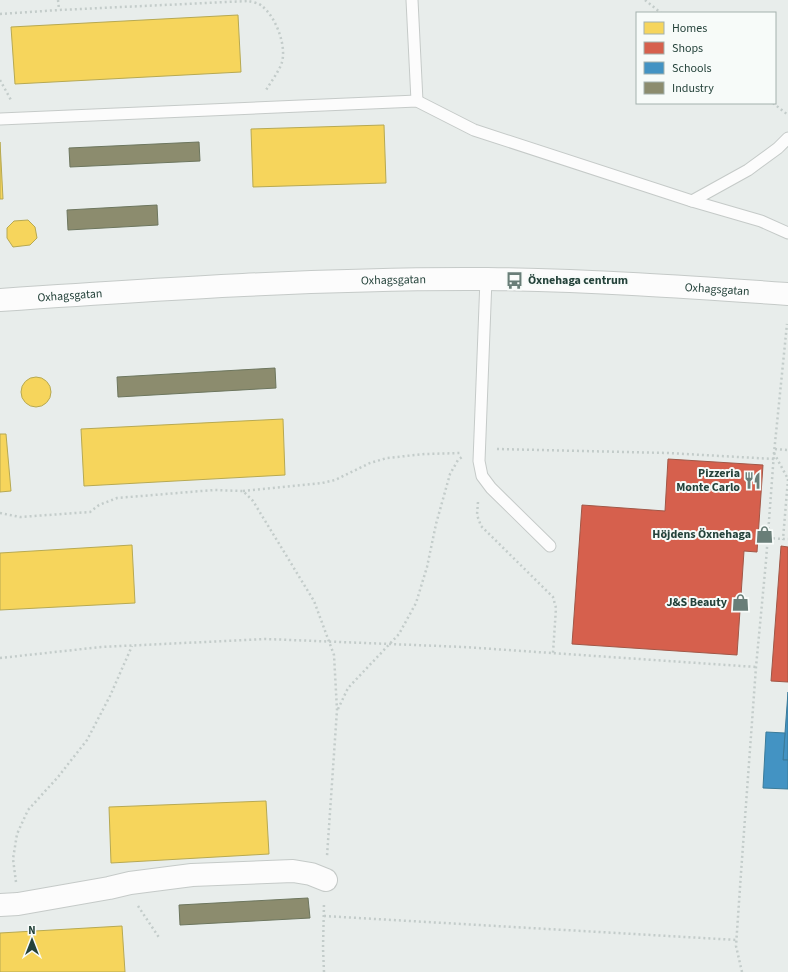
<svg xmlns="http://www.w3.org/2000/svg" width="788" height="972" font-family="'Source Sans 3',sans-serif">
	<rect width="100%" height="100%" fill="#e8edeb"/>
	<!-- homes -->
	<g fill="#f6d55c" stroke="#b7a952">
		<path d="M238,15L241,72L15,84L11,27Z"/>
		<path d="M384,125L386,183L253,187L251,129Z"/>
		<path d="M0,142L3,199H0Z"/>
		<path d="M28,220L35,227L37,238L30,245L13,247L7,238V228L14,221Z"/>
		<circle cx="36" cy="392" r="15"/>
		<path d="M283,419L285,475L84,486L81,429Z"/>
		<path d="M0,434H6L11,491L0,492Z"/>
		<path d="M132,545L135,603L0,610V553Z"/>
		<path d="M266,801L269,854L111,863L109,807Z"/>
		<path d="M122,926L125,972H0V933Z"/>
	</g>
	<!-- shops -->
	<g fill="#d6604d" stroke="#a15747">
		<path d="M668,459L763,465L757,552L744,551L737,655L572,644L582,505L665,511Z"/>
		<path d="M781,546L788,547V682L771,681Z"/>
	</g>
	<!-- schools -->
	<g fill="#4393c3" stroke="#3a7b9a">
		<path d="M788,692V760H783Z"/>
		<path d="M766,732L785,733L783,760H788V789L763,788Z"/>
	</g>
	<!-- industry -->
	<g fill="#8c8c6e" stroke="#6d765e">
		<path d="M199,142L200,161L70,167L69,148Z"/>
		<path d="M157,205L158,225L68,230L67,210Z"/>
		<path d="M275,368L276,388L118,397L117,377Z"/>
		<path d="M308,898L310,918L180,925L179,905Z"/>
	</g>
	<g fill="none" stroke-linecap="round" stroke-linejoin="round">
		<defs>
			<g id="service">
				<path d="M412,0L417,101"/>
				<path d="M0,119L417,101L474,130L692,201L761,221L788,233"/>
				<path d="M692,201L748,170L778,148L788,138"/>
				<path d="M486,279L479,461L482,476L491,488L550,546"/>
			</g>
			<path id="minor" d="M0,905L18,904L109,888L130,883L192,875L293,871L311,874L326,880"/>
			<g id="tertiary">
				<path id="s1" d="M0,300C162,289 324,278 487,279C587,280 688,287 788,294"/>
			</g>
		</defs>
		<!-- service casing -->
		<use href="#service" stroke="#c5cac8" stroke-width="13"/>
		<!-- minor casing -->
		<use href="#minor" stroke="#c5cac8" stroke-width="24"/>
		<!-- tertiary casing -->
		<use href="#tertiary" stroke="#c5cac8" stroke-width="24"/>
		<!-- path -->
		<g stroke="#c3ccca" stroke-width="2.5" stroke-dasharray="2 3" stroke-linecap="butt">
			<path d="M58,0L59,9"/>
			<path d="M645,0L661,13"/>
			<path d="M0,14L59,10L248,1C252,2 259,3 262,6C276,17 288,48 281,65C277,74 271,82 266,90"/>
			<path d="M0,80L11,100"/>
			<path d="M773,103L788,115"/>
			<path d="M497,449L668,453L774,459"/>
			<path d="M775,449L788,450"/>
			<path d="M774,453L788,479"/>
			<path d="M788,479L783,539H788"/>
			<path d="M243,491L322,483L335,480L370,463L387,458L425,454L461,453"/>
			<path d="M478,502L477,515L481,526L553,597L556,608L553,653"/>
			<path d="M0,513L20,517L90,512L99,505L117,498L214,490L243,491L253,501L314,601L334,655L337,710L327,856"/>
			<path d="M768,538L783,539"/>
			<path d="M0,658L101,647L266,639L464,647L756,667"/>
			<path d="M338,709L348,688L399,634L416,603L427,567L436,524L450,474L458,460L462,457"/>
			<path d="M16,882L13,859L17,834L28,810L58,777L87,740L110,696L132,646"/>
			<path d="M138,906L160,939"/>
			<path d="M324,916L737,940"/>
			<path d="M324,972L323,948L324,903"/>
			<path d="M742,972L736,946L741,873L756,667L766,561L774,453L787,324"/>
		</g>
		<!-- service -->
		<use href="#service" stroke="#fcfcfc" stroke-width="11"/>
		<!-- minor -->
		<use href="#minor" stroke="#fcfcfc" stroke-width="22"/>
		<!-- tertiary -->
		<use href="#tertiary" stroke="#fcfcfc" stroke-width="22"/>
	</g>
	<!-- icons -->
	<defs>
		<symbol id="bus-bare" viewBox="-9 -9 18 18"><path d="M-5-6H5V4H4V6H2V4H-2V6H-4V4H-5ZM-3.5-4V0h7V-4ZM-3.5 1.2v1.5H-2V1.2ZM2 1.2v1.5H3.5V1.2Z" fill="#697e78" stroke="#f7fbf9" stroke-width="2.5" paint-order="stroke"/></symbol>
		<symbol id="restaurant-bare" viewBox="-9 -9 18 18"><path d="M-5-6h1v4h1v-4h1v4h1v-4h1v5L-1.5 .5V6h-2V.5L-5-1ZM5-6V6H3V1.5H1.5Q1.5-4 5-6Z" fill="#697e78" stroke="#f7fbf9" stroke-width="2.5" paint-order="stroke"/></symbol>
		<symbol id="shop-bare" viewBox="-9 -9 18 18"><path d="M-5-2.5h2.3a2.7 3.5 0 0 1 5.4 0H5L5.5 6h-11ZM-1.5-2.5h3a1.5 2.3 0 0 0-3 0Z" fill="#697e78" stroke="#f7fbf9" stroke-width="2.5" paint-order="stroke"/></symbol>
	</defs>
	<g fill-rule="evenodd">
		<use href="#bus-bare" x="502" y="268" width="25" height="25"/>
		<use href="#restaurant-bare" x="740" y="468" width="25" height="25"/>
		<use href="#shop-bare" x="752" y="522" width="25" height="25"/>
		<use href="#shop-bare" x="728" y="590" width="25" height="25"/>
	</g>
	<g text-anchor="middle" stroke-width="4" stroke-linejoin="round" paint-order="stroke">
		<!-- street labels -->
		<g font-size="12" fill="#24423a" stroke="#f7fbf9">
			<text dy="4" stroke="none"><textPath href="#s1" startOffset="394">Oxhagsgatan</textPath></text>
			<text dy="4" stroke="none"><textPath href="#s1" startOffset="718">Oxhagsgatan</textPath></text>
			<text dy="4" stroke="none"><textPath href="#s1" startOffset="70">Oxhagsgatan</textPath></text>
		</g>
		<!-- poi labels -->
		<g font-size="12" font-weight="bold" fill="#24423a" stroke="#f7fbf9" text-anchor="end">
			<text x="528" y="284" text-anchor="start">Öxnehaga centrum</text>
			<text x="740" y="477">Pizzeria<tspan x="740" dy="14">Monte Carlo</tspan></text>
			<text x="751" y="538">Höjdens Öxnehaga</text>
			<text x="727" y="606">J&amp;S Beauty</text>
		</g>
	</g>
	<!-- legend -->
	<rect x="636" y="12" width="140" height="92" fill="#f7fbf9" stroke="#a3b1ad"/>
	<rect x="644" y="22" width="20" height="12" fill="#f6d55c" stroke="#a3b1ad"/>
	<text x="672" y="32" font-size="12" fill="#24423a">Homes</text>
	<rect x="644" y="42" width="20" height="12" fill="#d6604d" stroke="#a3b1ad"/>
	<text x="672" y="52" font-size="12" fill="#24423a">Shops</text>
	<rect x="644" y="62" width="20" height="12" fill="#4393c3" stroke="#a3b1ad"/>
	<text x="672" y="72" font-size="12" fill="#24423a">Schools</text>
	<rect x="644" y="82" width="20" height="12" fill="#8c8c6e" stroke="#a3b1ad"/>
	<text x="672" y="92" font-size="12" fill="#24423a">Industry</text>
	<!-- north arrow -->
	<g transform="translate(32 940)" stroke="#f7fbf9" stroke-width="3" paint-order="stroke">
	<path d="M0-3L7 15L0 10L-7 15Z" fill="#24423a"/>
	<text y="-6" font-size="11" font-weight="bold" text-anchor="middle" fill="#24423a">N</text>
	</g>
</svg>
